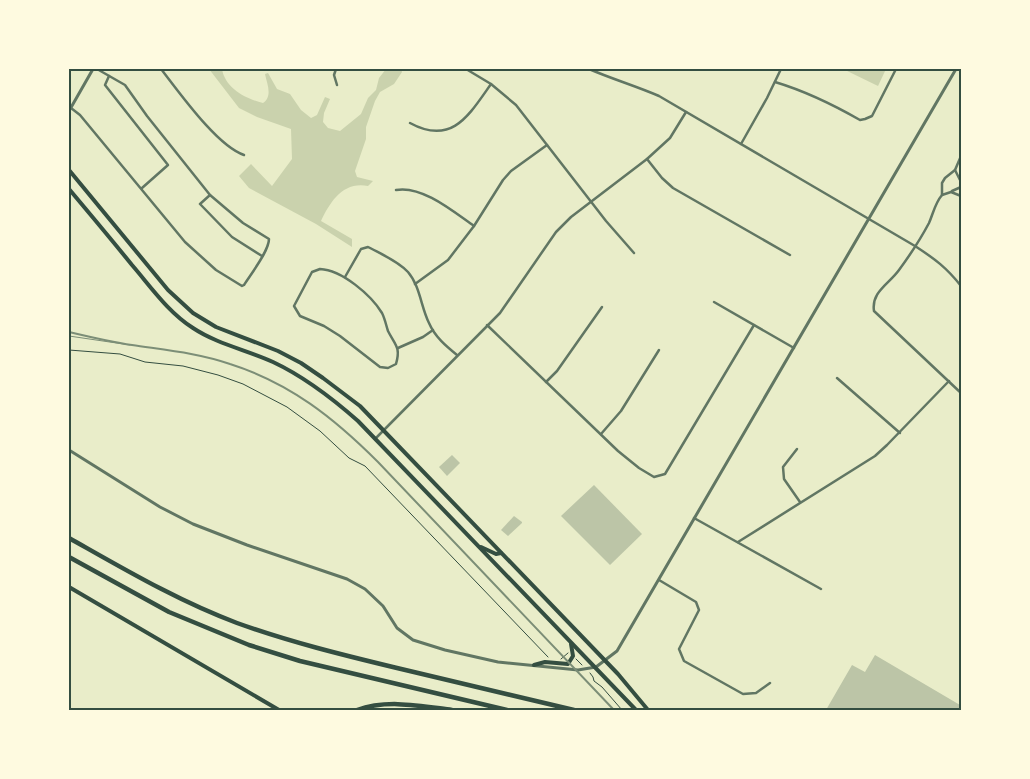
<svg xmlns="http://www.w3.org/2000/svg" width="1030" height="779" font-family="'PT Sans',sans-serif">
	<rect width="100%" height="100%" fill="#e9edc9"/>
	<!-- green -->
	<g fill="#cad2ad">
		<path d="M209,69H222C225,88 246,99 263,103C273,96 267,84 265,74L268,73L277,89L290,94L301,110L311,118L317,115L325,97L330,99L324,113L323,122L328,128L340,131L361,114L368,98L376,90L379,78L386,69H401L402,72L394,84L380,92L375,101L366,127V139L355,171L357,177L373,181L368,186C343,181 330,202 321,221L352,239V247L316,224L249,188L239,176L251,164L272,186L292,159L291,129L257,117L239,108Z"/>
		<path d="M843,69H886L878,86Z"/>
	</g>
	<!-- building -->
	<g fill="#bcc5a7">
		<path d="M452,455L460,463L447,476L439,467Z"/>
		<path d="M594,485L642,534L610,565L561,516Z"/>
		<path d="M514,516L522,522V523L508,536L501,530Z"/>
		<path d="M875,655L960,705L961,710H826L852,665L865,672Z"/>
	</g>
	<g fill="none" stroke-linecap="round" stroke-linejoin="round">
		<!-- path -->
		<g stroke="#344e41" stroke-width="1">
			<path d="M69,350L120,354L145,362L183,366L218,375L243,384L287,407L320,431L349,458L365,466L548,657"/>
			<path d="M561,659L568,653"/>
			<path d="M576,659L582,665"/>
			<path d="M590,673L593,677L594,681L602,687L622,710"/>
		</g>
		<!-- minor -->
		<g stroke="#617663" stroke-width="2.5">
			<path d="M161,69C179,92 217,146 244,155"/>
			<path d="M336,69L334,75L337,85"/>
			<path d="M466,69L491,84L516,105L606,221L634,253"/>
			<path d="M589,69C612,79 636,86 659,96L915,246C935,259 947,268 961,286"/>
			<path d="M109,76L105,85L168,165L142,188"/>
			<path d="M775,82C805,91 832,104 860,120L865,119L872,116L896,69"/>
			<path d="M71,108L80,115L185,242L216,270L242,286L244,285C251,274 269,251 269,239L243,223L210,195L147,116L125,85L97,69"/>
			<path d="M410,123C452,146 469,115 491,84"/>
			<path d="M741,144L767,98L781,69"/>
			<path d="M961,156L955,170L945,178L942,183V195L951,192L961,196"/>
			<path d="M647,159L662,178L673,188L790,255"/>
			<path d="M955,170L961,182"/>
			<path d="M396,190C422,185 454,212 474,226"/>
			<path d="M952,191L961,187"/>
			<path d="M210,195L200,204L232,237L262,256"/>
			<path d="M942,195C935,203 933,214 929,223C920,240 910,255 899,270C889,284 871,292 874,311L961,393"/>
			<path d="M320,269C342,270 371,295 382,313C385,319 386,325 388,331C395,345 401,347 396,364L388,368L380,367L340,336L324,326L300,316L294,306L312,272Z"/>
			<path d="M345,277L361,249L368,247C381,254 398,261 408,272C420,286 421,307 429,323C435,337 446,346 457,355"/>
			<path d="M415,284L448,260L474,226L503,180L511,171L547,145"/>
			<path d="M714,302L794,348"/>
			<path d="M487,325L618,451L639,468L654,477L665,474L754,325"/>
			<path d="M398,348L423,337L433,330"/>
			<path d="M837,378L900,433"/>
			<path d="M546,382L557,371L602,307"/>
			<path d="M601,434L621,411L659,350"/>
			<path d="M375,439L500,313L556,232L571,217L647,159L670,138L686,112"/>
			<path d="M797,449L783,467L784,479L800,502"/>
			<path d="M694,518L821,589"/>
			<path d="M738,542L875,456L887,445L949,381"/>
			<path d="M659,580L696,602L699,610L679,649L684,661L743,694L756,693L770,683"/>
		</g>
		<!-- tertiary -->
		<g stroke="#617663" stroke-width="3">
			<path d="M69,111L93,69"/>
			<path d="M69,450L160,507L193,524L247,545L347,579L365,589L383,606L397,628L413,640L445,650L498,662L578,670L596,667L617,651L956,69"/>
		</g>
		<!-- secondary -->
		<path stroke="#344e41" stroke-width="4" d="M69,587L279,710"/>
		<!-- primary -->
		<g stroke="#344e41" stroke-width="4">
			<path d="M69,170L168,290L193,313L216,327L278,351L301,363L323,378L360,406L618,674L648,710"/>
			<path d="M69,189C90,214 111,239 132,265C151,287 168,312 193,328C217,344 247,350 273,362C305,377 332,398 358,421L636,710"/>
			<path d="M481,547L496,554L501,553"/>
			<path d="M534,665L545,662L568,664L573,656L571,644"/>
		</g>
		<!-- motorway -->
		<g stroke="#344e41" stroke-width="4.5">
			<path d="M69,538C124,569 178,601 237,623C290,642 343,655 397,668C456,682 515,696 574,710"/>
			<path d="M69,557L169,612L249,645L300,661L507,710"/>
			<path d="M357,710C387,699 421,706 452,710"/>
		</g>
		<!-- tram -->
		<path stroke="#7c8e77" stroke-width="1" d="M69,336L130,345"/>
		<!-- rail -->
		<path stroke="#7c8e77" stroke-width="2" d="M69,332C90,337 111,342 132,345C165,350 198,353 230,364C290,383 334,418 378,462L614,710"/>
	</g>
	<!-- border -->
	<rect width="1030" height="779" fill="none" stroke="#fefae0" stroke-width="140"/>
	<rect x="70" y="70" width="890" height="639" fill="none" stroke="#344e41" stroke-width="2"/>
</svg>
